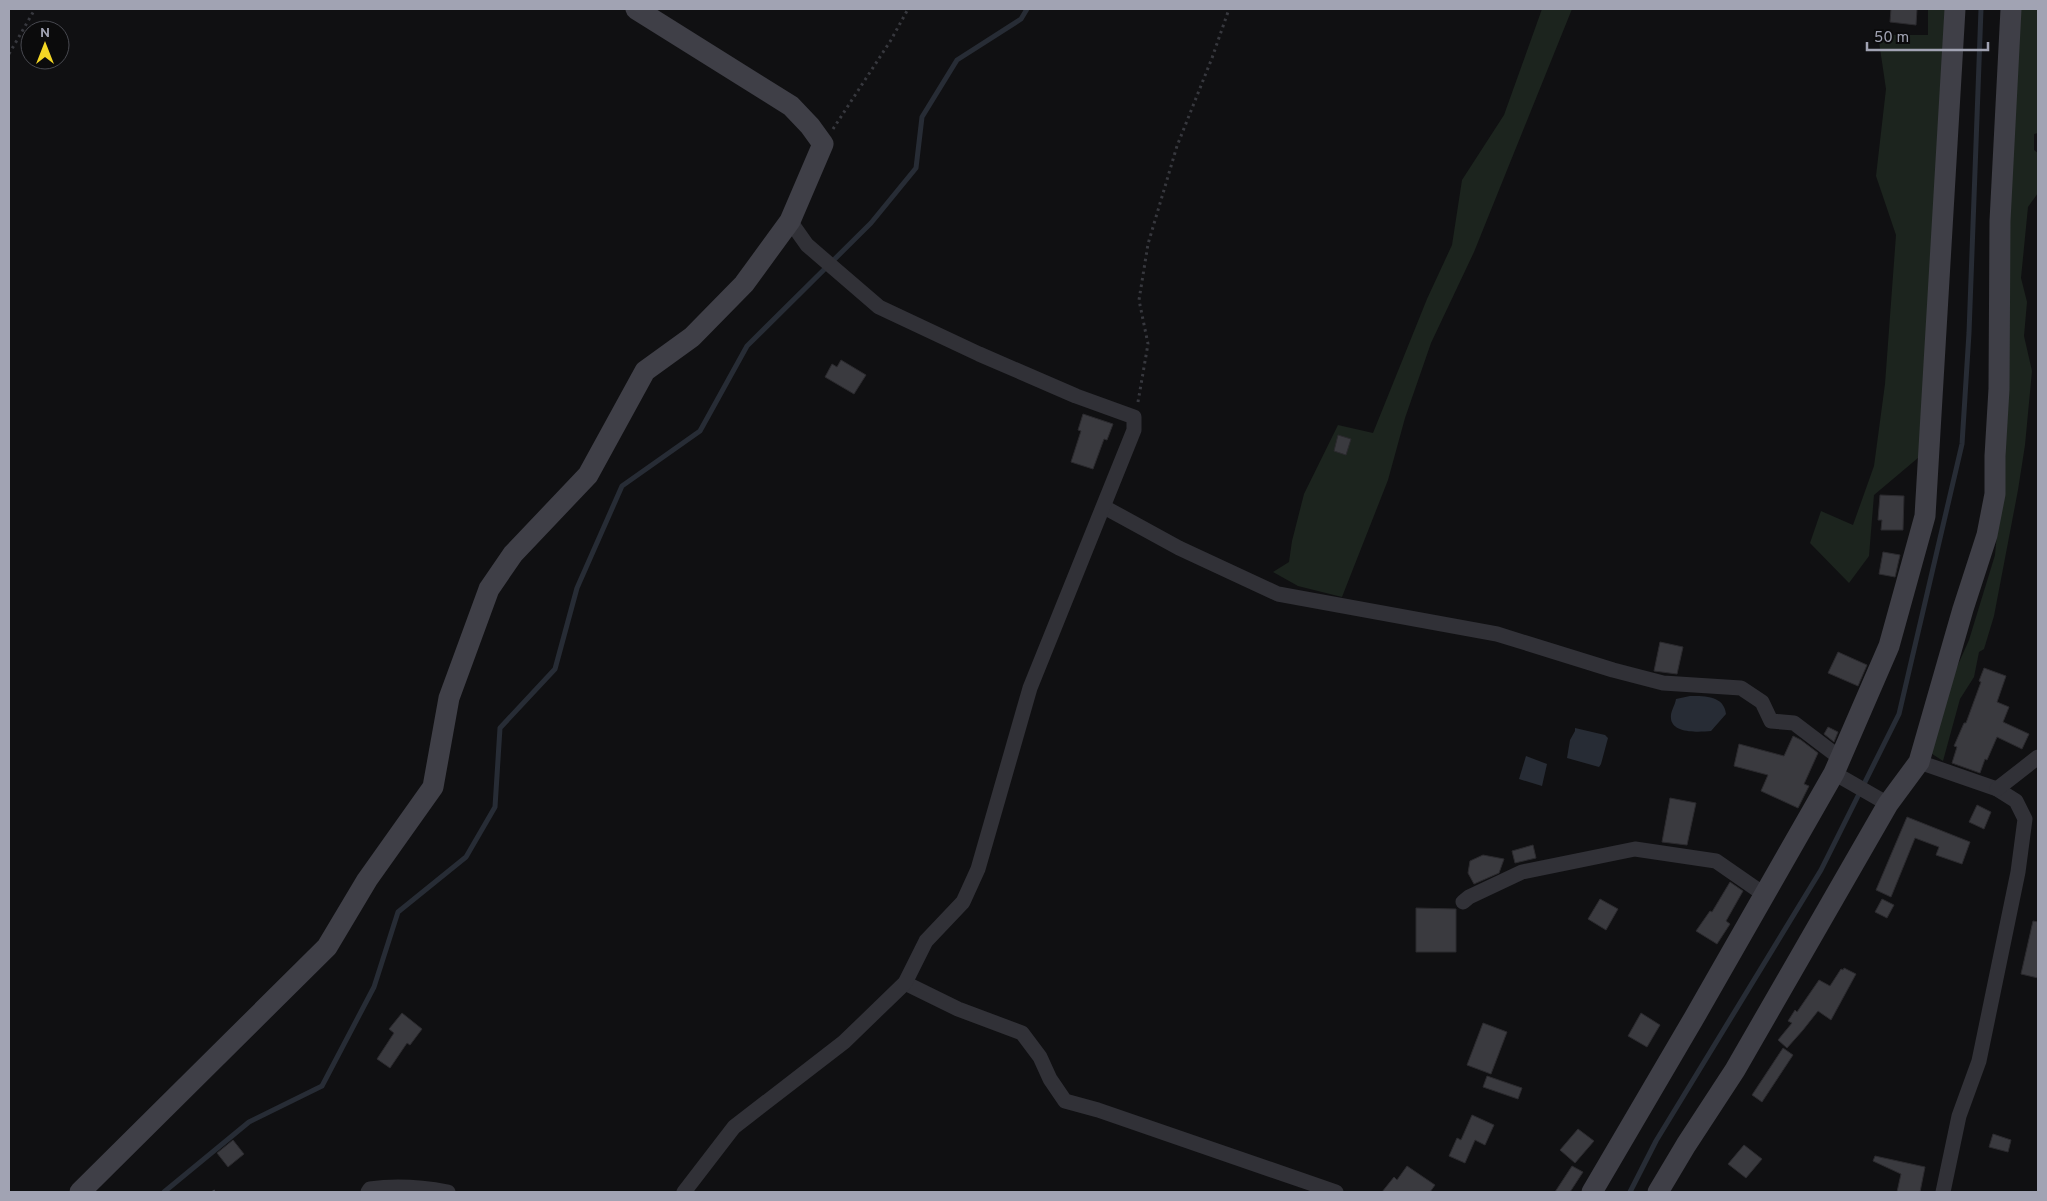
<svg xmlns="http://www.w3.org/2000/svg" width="2047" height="1201" font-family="Overpass,sans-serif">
	<rect width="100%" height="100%" fill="#101012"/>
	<!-- green -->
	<g fill="#1c241e">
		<path d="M1542,9H1572L1474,252L1431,343L1405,418L1388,480L1342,597L1298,586L1273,572L1289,562L1292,541L1304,494L1338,425L1373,433L1427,299L1452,245L1462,180L1504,115Z"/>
		<path d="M1928,9H1947L1925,452L1874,495L1869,556L1849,583L1810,543L1821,511L1853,525L1874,466L1885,384L1896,235L1876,176L1886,89L1878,35H1928Z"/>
		<path d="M2021,9H2038V133L2034,134V150L2038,153V193L2028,207L2021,278L2027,302L2024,336L2032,371L2025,445L2018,490L1994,616L1984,649L1979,652L1974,677L1960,699L1943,761L1926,750L1948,687L1969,640L1995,555L2006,438L2007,206Z"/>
	</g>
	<!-- water -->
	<g fill="#272c35">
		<path d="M1690,696C1706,696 1724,696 1726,714L1711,731C1700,732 1673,734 1671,719C1670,711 1675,706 1676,699Z"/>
		<path d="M1575,728L1605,735L1608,738L1601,764L1599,767L1567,758L1570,740L1575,731Z"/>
		<path d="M1526,756L1547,764L1542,786L1519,779Z"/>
	</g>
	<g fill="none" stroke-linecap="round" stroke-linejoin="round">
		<!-- stream -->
		<g stroke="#272c35" stroke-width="5">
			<path d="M164,1192L249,1122L322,1086L374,987L398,912L466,857L495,807L500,728L555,669L577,588L622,486L700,431L747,346L871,223L916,168L922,117L957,60L1021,19L1027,9"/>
			<path d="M1630,1192L1656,1141L1821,870L1899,714L1962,444L1969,333L1981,9"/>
		</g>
	</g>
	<!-- building -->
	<g fill="#3a3a3f" stroke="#2b2a2e">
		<path d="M1891,9H1917L1916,25L1890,22Z"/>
		<path d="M841,360L866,375L854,394L825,377L832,364L837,367Z"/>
		<path d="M1083,414L1113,424L1107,440L1104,439L1093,469L1071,462L1081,431L1078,430Z"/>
		<path d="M1338,435L1351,439L1346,455L1334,451Z"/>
		<path d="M1880,495L1904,496L1903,530H1881L1882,520H1878Z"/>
		<path d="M1883,552L1900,555L1895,577L1879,574Z"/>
		<path d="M1660,642L1683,647L1677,674L1654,671Z"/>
		<path d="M1838,652L1867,665L1858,686L1828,673Z"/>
		<path d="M1984,668L2006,676L1997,702L2009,707L2003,722L2029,734L2022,749L1997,737L1987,760L1985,759L1980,773L1952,763L1957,747L1954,746L1964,723H1966L1981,682L1979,681Z"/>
		<path d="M1828,727L1838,732L1834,742L1824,734Z"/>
		<path d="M1793,736L1801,740L1818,753L1804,784L1809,786L1798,808L1761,791L1768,775L1734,766L1739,744L1784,756Z"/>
		<path d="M1670,798L1696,803L1687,845L1662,842Z"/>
		<path d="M1977,805L1991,812L1984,829L1969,822Z"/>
		<path d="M1907,817L1970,842L1962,864L1936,855L1939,847L1915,838L1891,897L1876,890Z"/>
		<path d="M1533,845L1536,858L1515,863L1512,851Z"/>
		<path d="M1483,855L1504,859L1499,873L1474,884L1468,873L1470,861Z"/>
		<path d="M1730,882L1743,891L1726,921L1730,924L1717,944L1696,931L1710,911L1712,912Z"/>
		<path d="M1600,899L1618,909L1606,930L1588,919Z"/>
		<path d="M1882,899L1894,905L1887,918L1875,912Z"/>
		<path d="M1416,908L1456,909V952H1416Z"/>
		<path d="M2033,921L2038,922V978L2021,974Z"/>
		<path d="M1844,968L1856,974L1831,1020L1818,1011L1803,1030L1787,1048L1778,1040L1792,1023L1788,1021L1795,1010L1797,1012L1819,980L1830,986L1841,969L1843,970Z"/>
		<path d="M402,1013L422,1029L410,1045L407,1043L390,1068L377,1059L394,1033L389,1029Z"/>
		<path d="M1641,1013L1660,1025L1647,1047L1628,1036Z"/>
		<path d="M1483,1023L1507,1032L1491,1074L1467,1065Z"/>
		<path d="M1783,1048L1793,1055L1762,1102L1752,1095Z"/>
		<path d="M1487,1076L1522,1088L1518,1099L1483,1087Z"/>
		<path d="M1472,1115L1494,1125L1485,1145L1475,1140L1465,1163L1449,1156L1457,1138L1461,1140Z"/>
		<path d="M1578,1129L1594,1141L1575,1163L1560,1150Z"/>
		<path d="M1993,1134L2011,1140L2008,1152L1989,1147Z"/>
		<path d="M233,1140L244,1154L228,1167L217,1153Z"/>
		<path d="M1744,1145L1762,1159L1746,1178L1728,1164Z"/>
		<path d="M1875,1156L1925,1167L1920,1192H1897L1901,1174L1873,1161Z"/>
		<path d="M1407,1166L1435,1185L1430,1192H1382L1394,1177L1397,1180Z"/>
		<path d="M1572,1166L1583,1172L1570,1192H1555Z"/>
	</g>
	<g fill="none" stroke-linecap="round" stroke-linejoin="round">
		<!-- path -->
		<g stroke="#37383e" stroke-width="3" stroke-dasharray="2.5 4" stroke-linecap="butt">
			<path d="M9,54L35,9"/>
			<path d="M833,129L891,40L908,9"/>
			<path d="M1138,402L1148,344L1139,300L1148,244L1177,146L1212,58L1229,9"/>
			<path d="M213,1192L218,1189"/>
		</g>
		<!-- street -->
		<g stroke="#313137" stroke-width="15">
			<path d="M1104,507L1179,548L1278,594L1497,634L1613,670L1663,683L1741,688L1762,702L1771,721L1794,723L1840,758"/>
			<path d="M1919,762L1997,789L2016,801L2025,819L2018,872L1979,1061L1959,1116L1943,1192"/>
			<path d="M1834,773L1888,804"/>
			<path d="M1997,789L2038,757"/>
			<path d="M1463,902L1469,897L1522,872L1635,849L1716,861L1765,895"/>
			<path d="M905,983L958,1009L1022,1033L1040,1057L1050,1079L1065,1101L1098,1110L1336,1192"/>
			<path d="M368,1192L370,1189C397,1185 421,1187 448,1192"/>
			<path d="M684,1192L734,1127L844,1042L905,983L926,941L963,902L978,869L1030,688L1134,430V417L1076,396L979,354L879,307L807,245L790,221"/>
		</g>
		<!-- secondary -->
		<g stroke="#3f3f47" stroke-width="21">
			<path d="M80,1192L327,947L367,880L433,787L449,698L489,589L513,554L588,475L645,371L692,337L744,284L790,221L823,144L810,126L791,106L636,9"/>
			<path d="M1592,1192L1694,1018L1834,773L1889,646L1925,516L1955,9"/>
			<path d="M1658,1192L1686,1145L1735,1070L1888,804L1919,762L1963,609L1987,535L1995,494V456L1999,389L2000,221L2011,9"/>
		</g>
	</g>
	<!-- border -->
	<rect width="2047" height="1201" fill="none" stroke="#a1a3b3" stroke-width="20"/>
	<!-- north arrow -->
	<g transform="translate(45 45)"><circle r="24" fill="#0b0b0c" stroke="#47484f"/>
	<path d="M0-4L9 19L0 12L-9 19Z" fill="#f4d725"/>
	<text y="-8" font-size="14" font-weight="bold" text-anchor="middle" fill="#a1a3b3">N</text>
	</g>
	<!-- scale -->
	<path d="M1867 42v8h121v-8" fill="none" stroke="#a1a3b3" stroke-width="2.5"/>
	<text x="1874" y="42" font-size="15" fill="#a1a3b3" stroke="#0b0b0c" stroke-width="4" paint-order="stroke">50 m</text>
</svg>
